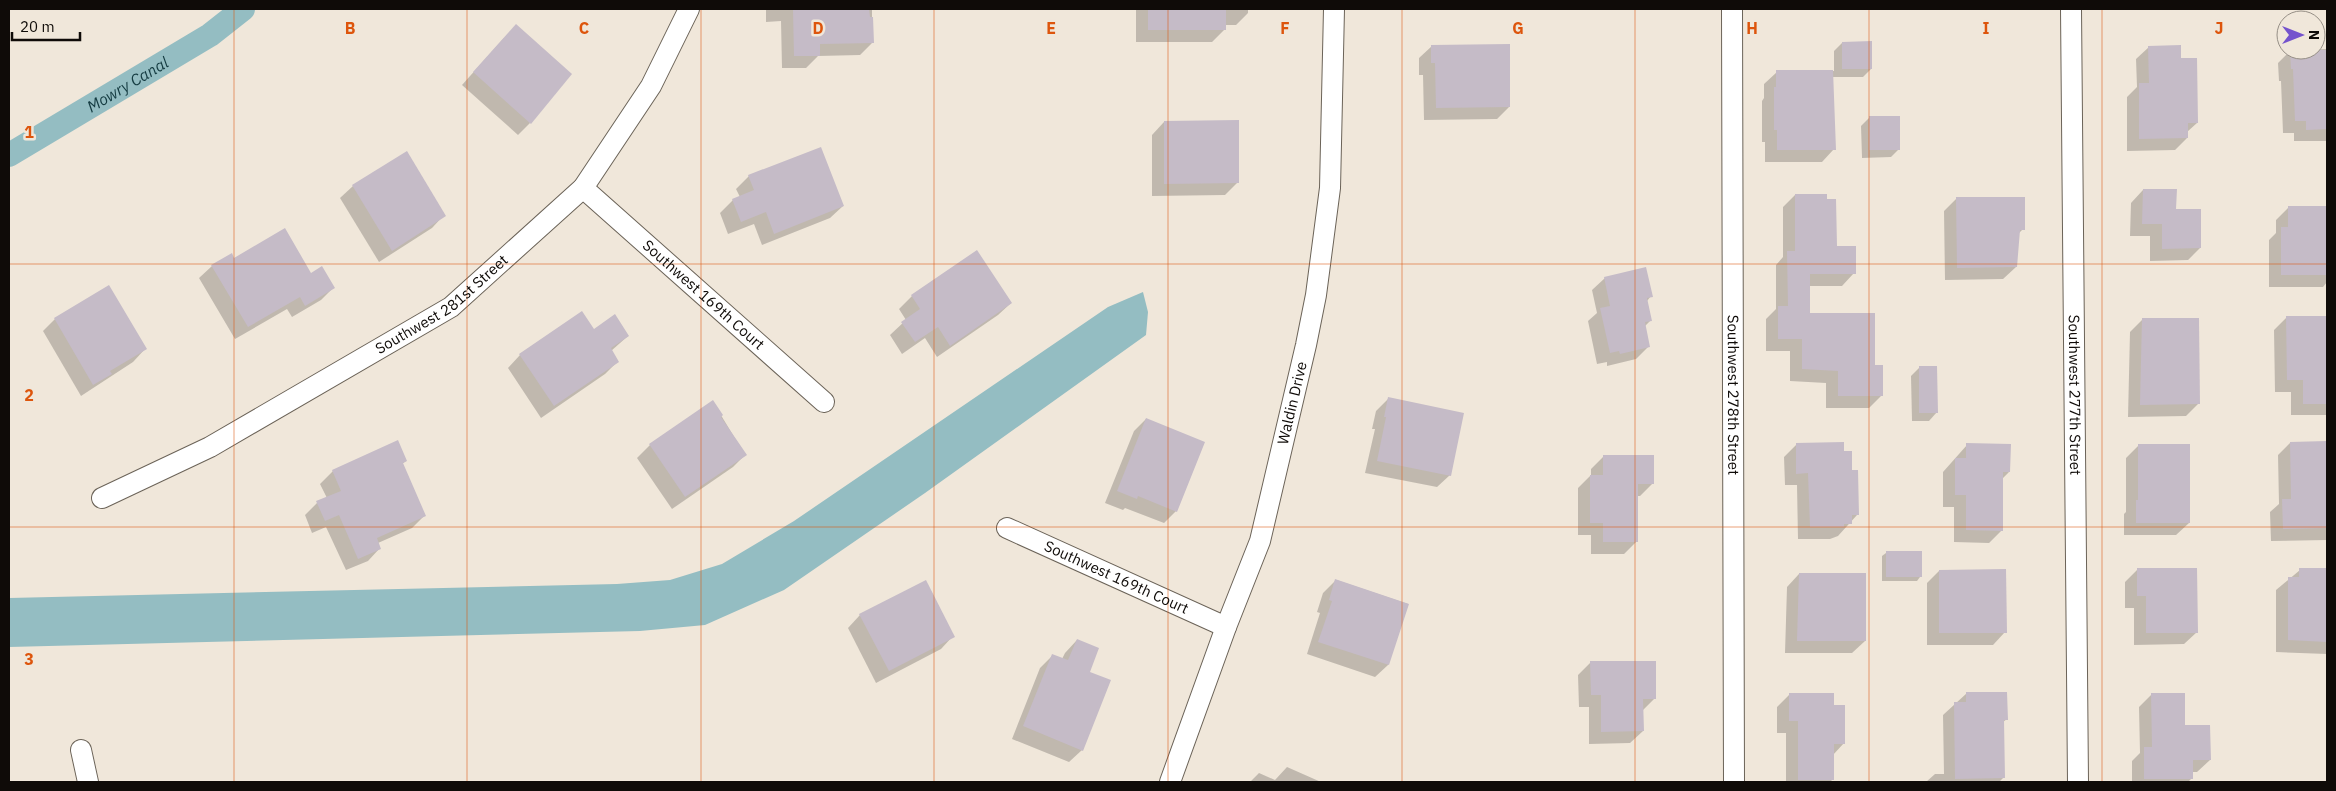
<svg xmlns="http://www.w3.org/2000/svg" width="2336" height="791" font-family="'IBM Plex Sans',sans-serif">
	<rect width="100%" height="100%" fill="#f0e7da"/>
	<!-- water -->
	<path fill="#94bdc2" d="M1143,292L1148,312L1146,335L925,493L784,590L705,625L640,631L9,647V598L617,584L670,580L722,564L794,521L1108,307Z"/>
	<!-- shadow -->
	<g fill="#0003">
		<path d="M766,9H872V43L860,55L818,56L806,68H782L781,21L766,22Z"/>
		<path d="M1136,9H1248V13L1236,25H1225V29L1212,42H1136Z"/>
		<path d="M504,38L530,123L518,135L462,85Z"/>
		<path d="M1842,43L1871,69L1863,77H1832L1834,149L1822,162H1765V142H1762V101L1764,98V84L1777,72L1834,71V51Z"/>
		<path d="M1432,46L1509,107L1497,119L1424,120L1423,75H1419V58Z"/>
		<path d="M2149,47L2180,59L2197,123L2187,132V138L2175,150L2127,151V97L2137,87L2136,59Z"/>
		<path d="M2327,49V141H2294V133H2283L2281,81H2279L2278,63L2291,50Z"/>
		<path d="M1870,117L1899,149L1891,157L1862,158L1861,126Z"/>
		<path d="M1164,122L1238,182L1225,195L1152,196V135Z"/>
		<path d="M749,176L843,206L830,218L762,245L754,224L728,234L720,213L733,200L740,197L736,189Z"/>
		<path d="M353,186L444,215L432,228L379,262L340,198Z"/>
		<path d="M2143,190L2175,210L2200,248L2188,260L2150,261V236H2130L2131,203Z"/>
		<path d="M1795,195L1854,273L1842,286H1808V314L1874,366L1881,396L1869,408H1826V383L1790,381V351H1766V319L1776,309V265L1783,257V207Z"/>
		<path d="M1957,198L2023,229L2018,234L2016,267L2003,279L1945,280L1944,211Z"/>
		<path d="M2327,207V282L2323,287H2269V240L2276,233V220L2288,208Z"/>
		<path d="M976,252L1011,303L998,315L937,357L925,338L902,354L890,335L906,320L899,309L912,296Z"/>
		<path d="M234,259L310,274L333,288L321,300L292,317L287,309L235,339L199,278L212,266Z"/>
		<path d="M1605,278L1651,296L1647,301L1651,320L1644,327L1648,347L1636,359L1607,366V362L1597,364L1588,321L1597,313L1592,290Z"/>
		<path d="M582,313L593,331L628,336L611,351L618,361L605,374L541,418L508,368L520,355Z"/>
		<path d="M2287,317H2327V415H2291V392H2275L2274,330Z"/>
		<path d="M55,319L145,349L133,362L81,396L43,331Z"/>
		<path d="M2142,320L2199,403L2186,416L2128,417L2130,332Z"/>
		<path d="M1919,368L1937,412L1929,421H1912L1911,376Z"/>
		<path d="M1388,399L1450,475L1437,487L1365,473L1375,429H1372L1376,411Z"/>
		<path d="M713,402L745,455L733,467L672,509L637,458L650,445Z"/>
		<path d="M1146,419L1176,511L1164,523L1125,508L1123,510L1105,503L1134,431Z"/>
		<path d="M2327,442V540L2271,541L2270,512L2279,504L2278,455L2290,443Z"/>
		<path d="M1797,444L1843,452L1850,471L1857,515L1838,536L1830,539H1798L1797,485H1785L1784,457Z"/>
		<path d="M1967,445L2009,472L2002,479V530L1989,543L1954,542V507H1943V472Z"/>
		<path d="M2139,445L2189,523L2176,535H2124V514L2126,512V458Z"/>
		<path d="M1603,457L1653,483L1640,496H1637V541L1624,554H1591V535H1578V488L1591,475V469Z"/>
		<path d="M406,461L402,464L424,516L412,528L378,543L380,548L368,561L346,570L326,527L312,533L305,515L317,503L327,498L320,484L333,471Z"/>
		<path d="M1886,553L1920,577L1917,581H1882V556Z"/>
		<path d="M2327,569V654L2276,652V590L2300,570Z"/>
		<path d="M2137,570L2197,632L2184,644L2134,645V608H2125V582Z"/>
		<path d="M1939,571L2005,632L1993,645H1927V583Z"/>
		<path d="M1799,574L1865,641L1852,653H1785L1787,587Z"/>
		<path d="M1336,580L1408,604L1388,665L1375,677L1307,654L1320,613L1317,612L1323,593Z"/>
		<path d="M860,615L953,636L941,649L876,683L848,628Z"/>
		<path d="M1077,640L1088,672L1082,750L1069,762L1012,739L1040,668L1053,655L1062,659L1065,653Z"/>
		<path d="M1591,662L1655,698L1642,711L1643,731L1630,743L1589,744V707H1579L1578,675Z"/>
		<path d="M1967,693L2007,719L2003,722L2004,777L1999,782H1926L1935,774H1944L1943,715Z"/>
		<path d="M2152,694L2184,727L2210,760L2197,772H2192V778L2188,782H2132V761L2140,753L2139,707Z"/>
		<path d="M1789,695L1832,706L1844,743L1833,755V779L1830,782H1786V733H1777V707Z"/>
		<path d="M1287,767L1321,782H1250L1259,773L1275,780Z"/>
		<path d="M167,781H198V782H166Z"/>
	</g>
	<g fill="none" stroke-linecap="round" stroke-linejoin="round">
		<!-- canal -->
		<path stroke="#94bdc2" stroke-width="24" id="s1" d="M9,155L210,35L243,9"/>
	</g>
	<!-- building -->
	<g fill="#c5bbc7">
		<path d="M793,9H869L870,17H873L874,43L820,44V56H794Z"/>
		<rect x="1148" y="9" width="78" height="21"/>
		<path d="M516,24L572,74L531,124L473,72Z"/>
		<path d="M1872,41V69H1842V42Z"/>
		<path d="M1510,44V107L1436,108L1435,63H1431V45Z"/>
		<path d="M2181,45V58H2197L2198,123H2188V138L2139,139V83H2149L2148,46Z"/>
		<path d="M2290,50H2327V129L2306,130V121H2295L2293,69H2291Z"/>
		<path d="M1776,70H1833L1836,150H1777V130H1774V87H1776Z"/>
		<rect x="1869" y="116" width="31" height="34"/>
		<path d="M1239,120V183L1164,184V121Z"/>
		<path d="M821,147L844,206L774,234L766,212L741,222L732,199L754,190L748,175Z"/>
		<path d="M407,151L446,216L392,251L352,185Z"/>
		<path d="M2143,189H2177L2176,209H2201V248L2162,249V224H2142Z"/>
		<path d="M1795,194H1827V199H1836L1837,246H1856V274H1810V313H1875V365H1883V396H1838V371L1802,369V339H1778V306H1788L1787,251H1795Z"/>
		<path d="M1956,197H2025V230H2020L2017,267L1957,268Z"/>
		<path d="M2288,206H2327V275H2281V227H2288Z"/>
		<path d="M285,228L311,273L322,266L335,288L305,306L300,297L248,327L211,265L232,253L234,258Z"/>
		<path d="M977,250L1012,303L950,346L938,327L915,342L901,322L920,309L911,295Z"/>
		<path d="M1646,267L1653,297L1647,298L1652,321L1645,322L1650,347L1620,354L1619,351L1610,353L1600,308L1610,306L1604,277Z"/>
		<path d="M109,285L147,349L110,371L112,374L93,385L54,318Z"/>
		<path d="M582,311L594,329L615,314L629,336L611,348L619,362L554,406L519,354Z"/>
		<path d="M2286,316H2327V404H2303V380H2287Z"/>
		<path d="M2142,318H2199L2200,404L2140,405Z"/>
		<path d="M1919,366H1937L1938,413H1919Z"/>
		<path d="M1388,397L1464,413L1451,476L1377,461L1386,417H1384Z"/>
		<path d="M713,400L723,415L721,417L747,455L685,497L649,444Z"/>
		<path d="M1146,418L1205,442L1177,512L1138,496L1137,499L1117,491Z"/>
		<path d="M398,440L407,461L403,463L426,516L377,538L381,549L358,559L339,515L325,521L316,501L341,491L332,470Z"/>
		<path d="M2327,441V528L2283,529L2282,499H2291L2290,442Z"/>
		<path d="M1844,442V451H1852V470H1858L1859,515H1852V524H1844V527H1810L1808,473L1796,474V443Z"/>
		<path d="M1966,443L2011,444L2010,472H2003V531L1966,530V495H1955V458H1966Z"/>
		<path d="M2138,444H2190V523H2136V500H2138Z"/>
		<path d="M1603,455H1654V484H1638V542H1603V523H1590V475H1603Z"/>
		<rect x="1886" y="551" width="36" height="26"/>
		<path d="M2137,568H2197L2198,633H2146V596H2137Z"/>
		<path d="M2299,568H2327V642L2288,640V577H2299Z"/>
		<path d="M2006,569L2007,633H1939V570Z"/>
		<path d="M1799,573H1866V641H1797Z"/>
		<path d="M1335,579L1409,604L1389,665L1318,642L1332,601L1329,600Z"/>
		<path d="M926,580L955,637L889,671L859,614Z"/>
		<path d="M1077,639L1099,648L1090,672L1111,680L1083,751L1023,726L1052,654L1068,660Z"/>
		<path d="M1590,661H1656V699H1643L1644,731L1601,732V695H1591Z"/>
		<path d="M1966,692H2007L2008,720H2004L2005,778L1955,779L1954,702H1966Z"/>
		<path d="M1789,693H1834V705H1845V744H1834V780H1798V721H1789Z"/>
		<path d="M2151,693H2185V725H2210L2211,760H2193V779H2144V747H2152Z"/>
	</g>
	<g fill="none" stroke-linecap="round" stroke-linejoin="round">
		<defs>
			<g id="street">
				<path id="s2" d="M1732,9L1734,782"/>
				<path id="s3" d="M2071,9L2078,782"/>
				<path id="s4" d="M583,188L824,402"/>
				<path id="s5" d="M102,498L210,447L451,307L583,188L651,86L689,9"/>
				<path id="s6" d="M1007,528L1226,627"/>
				<path d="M81,750L88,782"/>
				<path id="s7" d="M1170,782L1226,627L1260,541L1306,345L1316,295L1330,188L1334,9"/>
			</g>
		</defs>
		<!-- street casing -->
		<use href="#street" stroke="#6b6358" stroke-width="22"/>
		<!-- street -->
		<use href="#street" stroke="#fff" stroke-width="20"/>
	</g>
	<!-- grid -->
	<path fill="none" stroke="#dd550c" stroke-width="1" stroke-opacity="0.55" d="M234,9V782M467,9V782M701,9V782M934,9V782M1168,9V782M1402,9V782M1635,9V782M1869,9V782M2102,9V782M9,264H2327M9,527H2327"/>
	<g text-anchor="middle" stroke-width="5" stroke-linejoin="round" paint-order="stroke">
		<!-- street labels -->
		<g font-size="15" fill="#0f0b08" stroke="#f0e7da">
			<text dy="5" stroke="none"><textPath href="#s4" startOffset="161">Southwest 169th Court</textPath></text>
			<text dy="5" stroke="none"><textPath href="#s5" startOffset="392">Southwest 281st Street</textPath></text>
			<text dy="5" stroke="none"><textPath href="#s2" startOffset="386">Southwest 278th Street</textPath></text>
			<text dy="5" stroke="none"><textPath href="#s3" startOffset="386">Southwest 277th Street</textPath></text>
			<text dy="5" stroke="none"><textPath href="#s7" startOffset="399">Waldin Drive</textPath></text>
			<text dy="5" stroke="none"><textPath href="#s6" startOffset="120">Southwest 169th Court</textPath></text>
		</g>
		<!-- water labels -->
		<g font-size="16" font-style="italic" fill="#143b41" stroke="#f0e7da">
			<text dy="6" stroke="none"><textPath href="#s1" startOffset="138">Mowry Canal</textPath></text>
		</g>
	</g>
	<g font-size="16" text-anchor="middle" font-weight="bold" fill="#dd550c" stroke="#f0e7da" stroke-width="5" stroke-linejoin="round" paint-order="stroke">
		<text x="350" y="34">B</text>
		<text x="584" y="34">C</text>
		<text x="818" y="34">D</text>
		<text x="1051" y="34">E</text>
		<text x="1285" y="34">F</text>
		<text x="1518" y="34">G</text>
		<text x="1752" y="34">H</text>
		<text x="1986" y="34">I</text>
		<text x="2219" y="34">J</text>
		<text x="29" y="138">1</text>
		<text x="29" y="401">2</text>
		<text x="29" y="665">3</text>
	</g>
	<!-- border -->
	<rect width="2336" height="791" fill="none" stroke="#0f0b08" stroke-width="20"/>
	<!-- north arrow -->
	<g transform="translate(2301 35) rotate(90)"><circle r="24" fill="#f0e7da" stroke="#968f86"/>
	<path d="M0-4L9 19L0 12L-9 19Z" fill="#7553cd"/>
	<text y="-8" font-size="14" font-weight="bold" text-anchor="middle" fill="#0f0b08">N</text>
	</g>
	<!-- scale -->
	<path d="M12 32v8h68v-8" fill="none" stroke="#0f0b08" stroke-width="2.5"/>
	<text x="20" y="32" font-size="15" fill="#0f0b08" stroke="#f0e7da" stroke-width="4" paint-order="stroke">20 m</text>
</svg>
